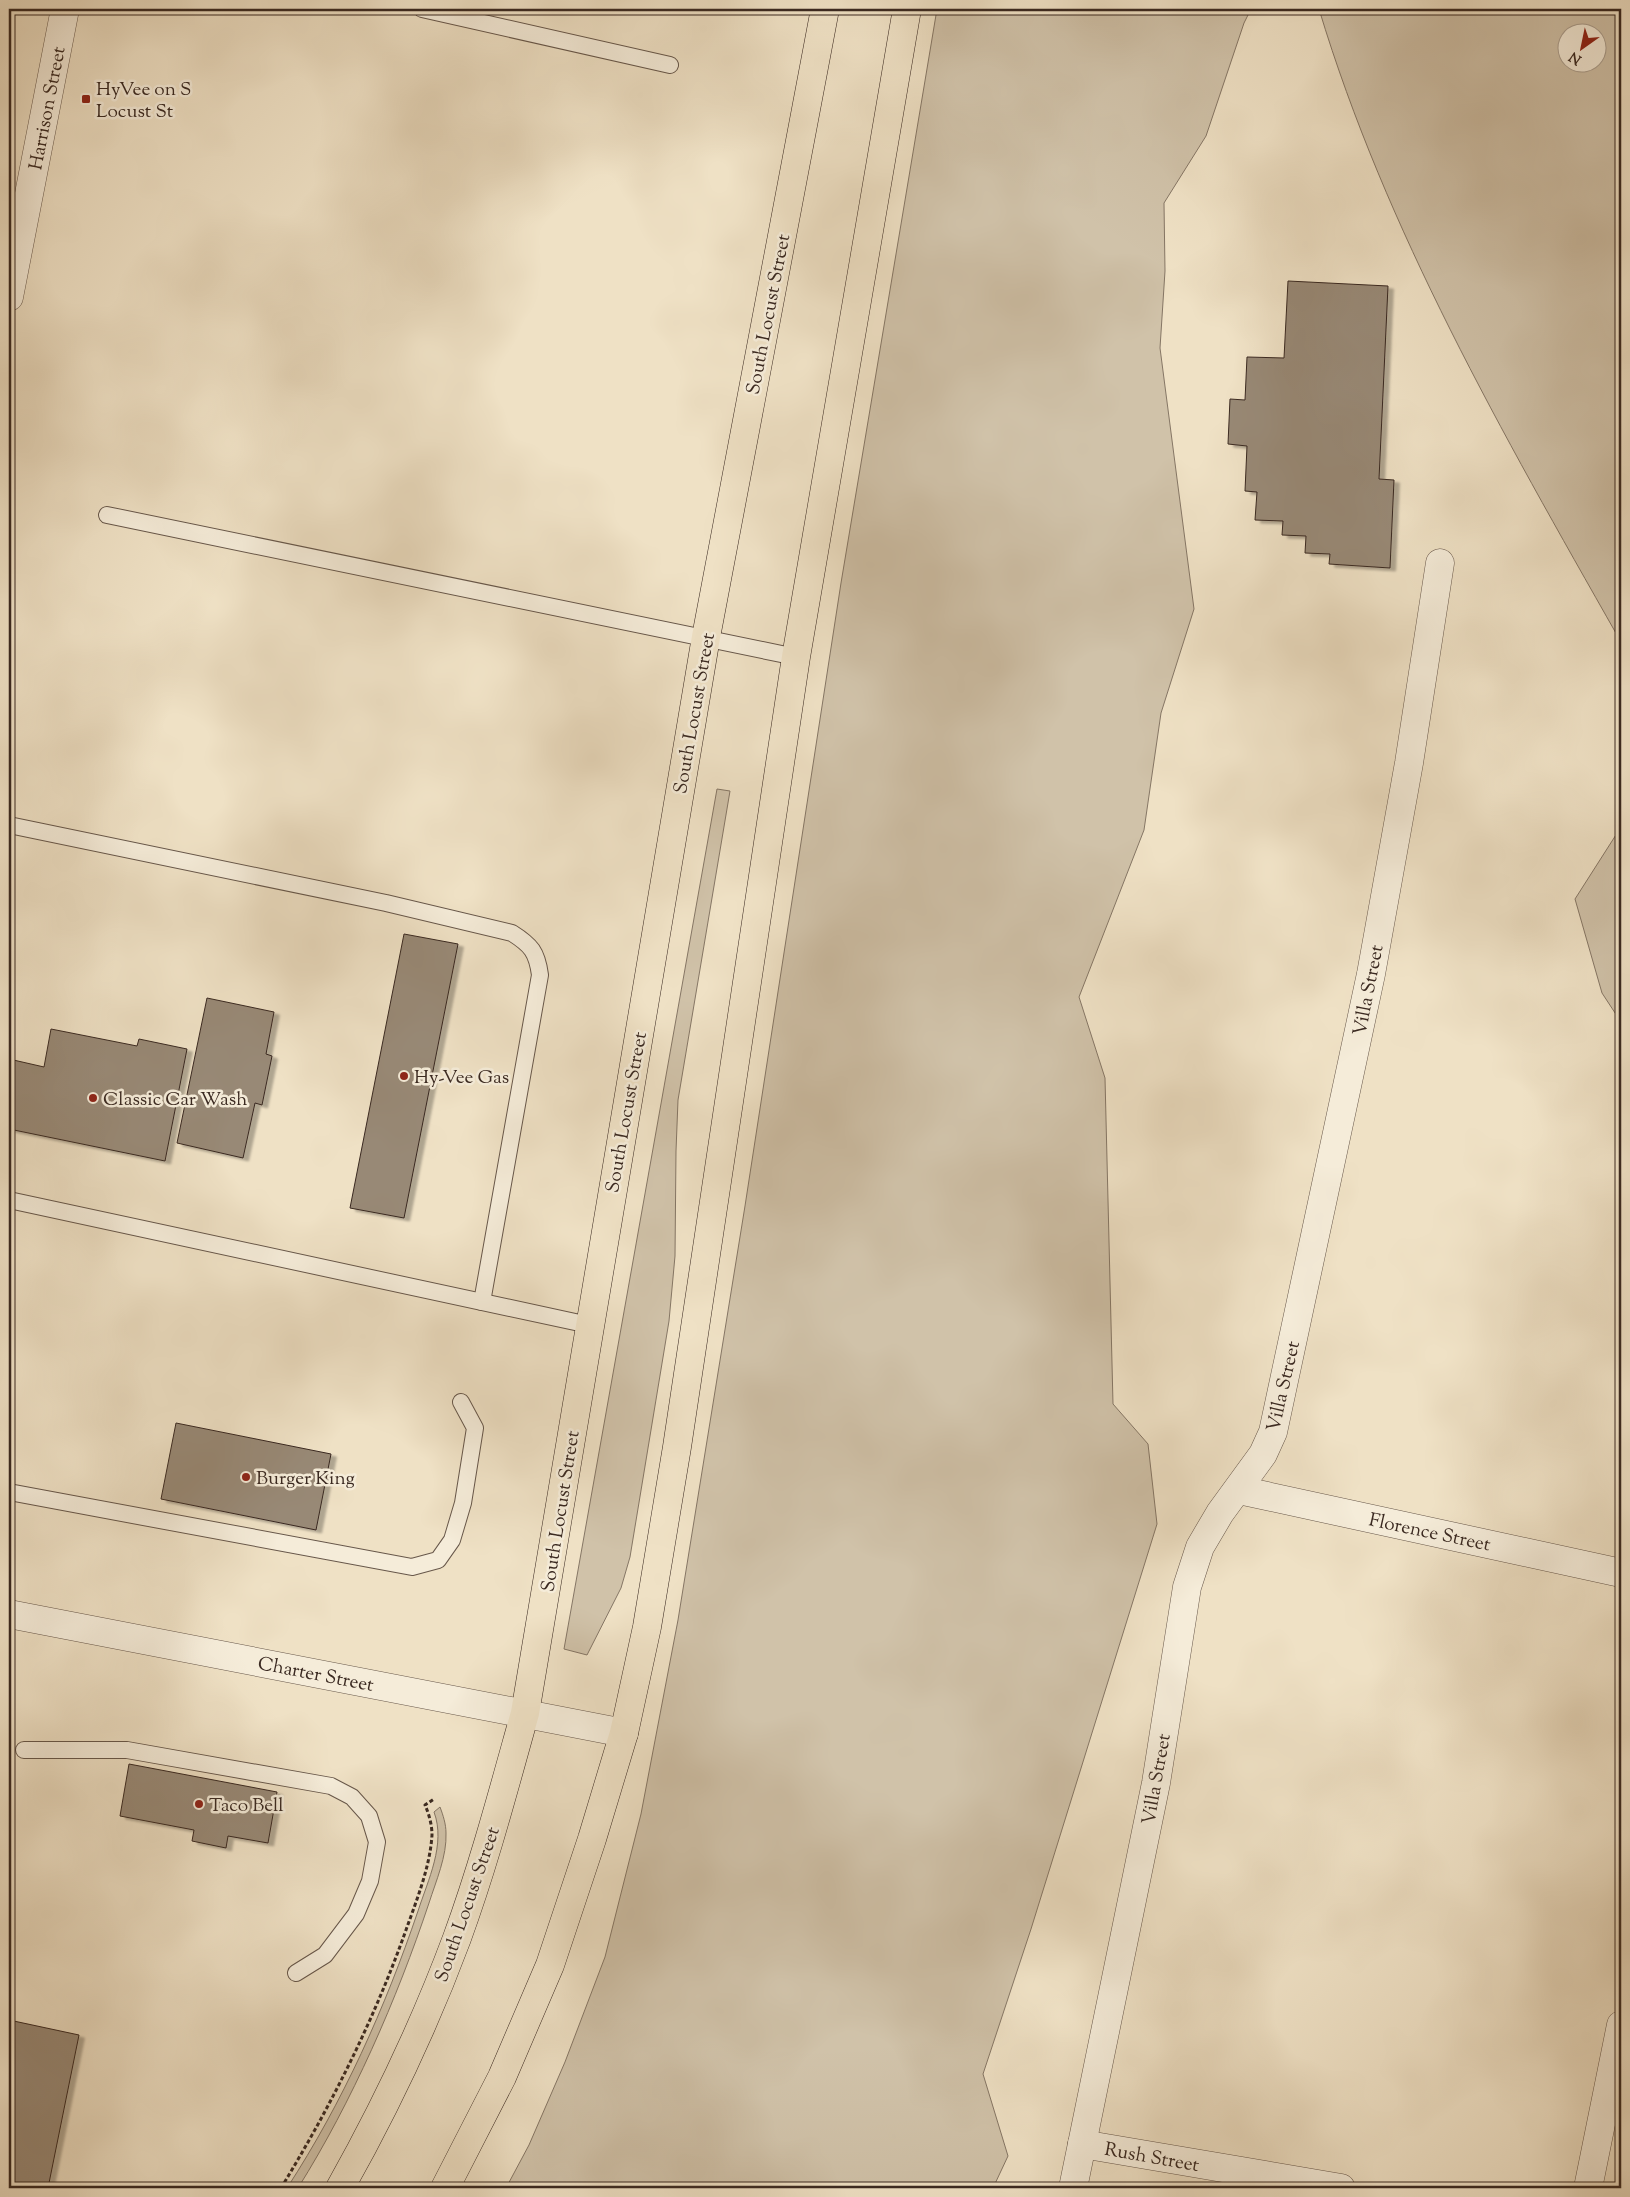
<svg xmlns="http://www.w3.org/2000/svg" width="1630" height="2197" font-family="'Sorts Mill Goudy',serif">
	<defs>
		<filter id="shadow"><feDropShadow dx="5.5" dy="3" stdDeviation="1" flood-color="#0004"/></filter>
	</defs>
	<rect width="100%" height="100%" fill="#efe1c5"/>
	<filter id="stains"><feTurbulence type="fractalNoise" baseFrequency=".004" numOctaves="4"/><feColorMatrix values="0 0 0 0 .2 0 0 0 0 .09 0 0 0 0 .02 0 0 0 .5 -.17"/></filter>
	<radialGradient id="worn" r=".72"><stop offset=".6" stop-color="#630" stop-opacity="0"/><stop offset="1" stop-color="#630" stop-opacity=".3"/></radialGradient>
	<!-- green -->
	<g fill="#d0c2a9" stroke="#857665" fill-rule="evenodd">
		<path d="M937,9H1251L1244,23L1206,136L1164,203L1165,271L1160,348L1194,609L1161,713L1144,830L1079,997L1105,1078L1113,1404L1148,1444L1157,1524L1031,1929L983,2074L1008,2156L993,2188H506L529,2145L565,2062L605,1957L641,1814L678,1620L745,1206L841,583Z"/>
		<path d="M1319,9H1621V647L1617,635C1503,434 1386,231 1319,9ZM1568,32H1598V62H1568Z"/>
		<path d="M717,789L730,791L678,1100L676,1151L675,1256L669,1321L630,1557L621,1588L587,1655L564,1649Z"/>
		<path d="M1621,827V1022L1602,993L1575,899Z"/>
		<path d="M440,1807C443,1815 446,1824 446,1833C447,1856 436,1881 429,1903C397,1999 352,2102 298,2188H287C343,2102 385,2008 418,1911C428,1880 446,1844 434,1812Z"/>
	</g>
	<!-- building -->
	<g fill="#988976" stroke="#3a2921" filter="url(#shadow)">
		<path d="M1288,281L1388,286L1379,479L1394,480L1390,568L1329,564L1330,554L1305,553L1306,536L1282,535L1283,521L1255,520L1257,492L1245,491L1247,446L1228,444L1230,399L1245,400L1247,357L1284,358Z"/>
		<path d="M404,934L458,944L404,1218L350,1208Z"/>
		<path d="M207,998L274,1012L266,1054L272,1056L262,1105L255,1103L243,1158L177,1143Z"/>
		<path d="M51,1029L137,1046L139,1039L187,1049L165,1161L9,1129V1059L44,1067Z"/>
		<path d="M176,1423L331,1454L316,1530L161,1499Z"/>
		<path d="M129,1764L277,1792L268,1843L228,1836L226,1848L192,1841L194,1830L120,1816Z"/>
		<path d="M9,2020L79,2035L48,2188H9Z"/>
	</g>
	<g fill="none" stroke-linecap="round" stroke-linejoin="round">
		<defs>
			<g id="lane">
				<path d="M422,9L670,65"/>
				<path d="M107,515L796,657"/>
				<path d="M9,825L386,903L512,933C531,945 537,952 540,975L482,1302"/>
				<path d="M9,1200L589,1325"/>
				<path d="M9,1492L412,1567L438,1560L452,1540L463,1503L475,1428L461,1402"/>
				<path d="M24,1750H127L331,1786L352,1797L369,1816L377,1842L370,1881L356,1914L325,1955L296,1973"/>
			</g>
			<g id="street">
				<path d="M9,297L65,9"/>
				<path d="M1239,1490L1621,1573"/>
				<path d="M9,1614L624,1733"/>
				<path d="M1082,2144L1341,2188"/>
				<path d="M1073,2188L1156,1783L1187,1587L1200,1547L1220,1513L1263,1454L1273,1432L1371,974L1409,763L1440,563"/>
				<path d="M1588,2188L1621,2025"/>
			</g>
			<g id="highway">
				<path d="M340,2188C385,2108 425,2024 457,1938C484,1864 504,1788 525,1713L706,637L825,9"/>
				<path d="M445,2188L502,2077L550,1965L592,1839L624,1733L647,1627L677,1447L796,657L907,9"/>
			</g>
		</defs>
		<!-- lane casing -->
		<use href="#lane" stroke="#67574a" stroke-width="18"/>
		<!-- street casing -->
		<use href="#street" stroke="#67574a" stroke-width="29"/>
		<!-- highway casing -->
		<use href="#highway" stroke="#3a2921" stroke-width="29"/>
		<!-- path -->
		<path stroke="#3a2921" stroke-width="3" stroke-dasharray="4 2.5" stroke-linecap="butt" d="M281,2188C331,2106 374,2020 406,1930C417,1899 430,1867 432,1835C432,1825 429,1814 425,1805L434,1799"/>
		<!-- lane -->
		<use href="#lane" stroke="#f5ecd9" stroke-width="16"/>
		<!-- street -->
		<use href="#street" stroke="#f5ecd9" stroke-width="28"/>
		<!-- highway -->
		<use href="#highway" stroke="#efe1c5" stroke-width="28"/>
	</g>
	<!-- markers -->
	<g fill="#8f2418" stroke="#f5ecd9" stroke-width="2">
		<rect x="81" y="94" width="10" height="10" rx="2.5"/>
		<circle cx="404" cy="1076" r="5"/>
		<circle cx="93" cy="1098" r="5"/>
		<circle cx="246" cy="1477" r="5"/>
		<circle cx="199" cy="1804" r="5"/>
	</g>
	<g text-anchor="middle" stroke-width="5" stroke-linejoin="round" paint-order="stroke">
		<!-- poi labels -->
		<g font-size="19" fill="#3a2921" stroke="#f5ecd9" text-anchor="start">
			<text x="96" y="95">HyVee on S<tspan x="96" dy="22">Locust St</tspan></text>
			<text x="414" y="1083">Hy-Vee Gas</text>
			<text x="103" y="1105">Classic Car Wash</text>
			<text x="256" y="1484">Burger King</text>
			<text x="209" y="1811">Taco Bell</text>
		</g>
		<!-- street labels -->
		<g font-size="19" fill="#3a2921" stroke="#f5ecd9">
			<text transform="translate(46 108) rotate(-79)" y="7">Harrison Street</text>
			<text transform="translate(767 314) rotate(-79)" y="7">South Locust Street</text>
			<text transform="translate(693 713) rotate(-80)" y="7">South Locust Street</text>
			<text transform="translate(1367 990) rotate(-79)" y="7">Villa Street</text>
			<text transform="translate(625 1112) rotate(-80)" y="7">South Locust Street</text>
			<text transform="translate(1282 1386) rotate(-77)" y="7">Villa Street</text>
			<text transform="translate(559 1511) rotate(-81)" y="7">South Locust Street</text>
			<text transform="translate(1430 1531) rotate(12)" y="7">Florence Street</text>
			<text transform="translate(316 1673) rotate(11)" y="7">Charter Street</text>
			<text transform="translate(1155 1779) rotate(-80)" y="7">Villa Street</text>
			<text transform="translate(466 1904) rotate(-71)" y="7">South Locust Street</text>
			<text transform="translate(1152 2156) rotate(10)" y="7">Rush Street</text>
		</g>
	</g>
	<!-- margin -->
	<rect width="1630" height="2197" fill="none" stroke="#efe1c5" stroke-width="30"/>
	<rect x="10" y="10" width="1610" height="2177" fill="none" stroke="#3a2921" stroke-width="2.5"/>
	<rect x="15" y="15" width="1600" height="2167" fill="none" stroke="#3a2921"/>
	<!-- north arrow -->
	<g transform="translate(1582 48) rotate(213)"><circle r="24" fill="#f5ecd9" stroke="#aa9e8f"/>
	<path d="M0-4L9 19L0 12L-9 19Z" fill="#8f2418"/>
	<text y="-8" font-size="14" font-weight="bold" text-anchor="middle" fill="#3a2921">N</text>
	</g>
	<rect width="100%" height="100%" filter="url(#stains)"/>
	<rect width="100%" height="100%" fill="url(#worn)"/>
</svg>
